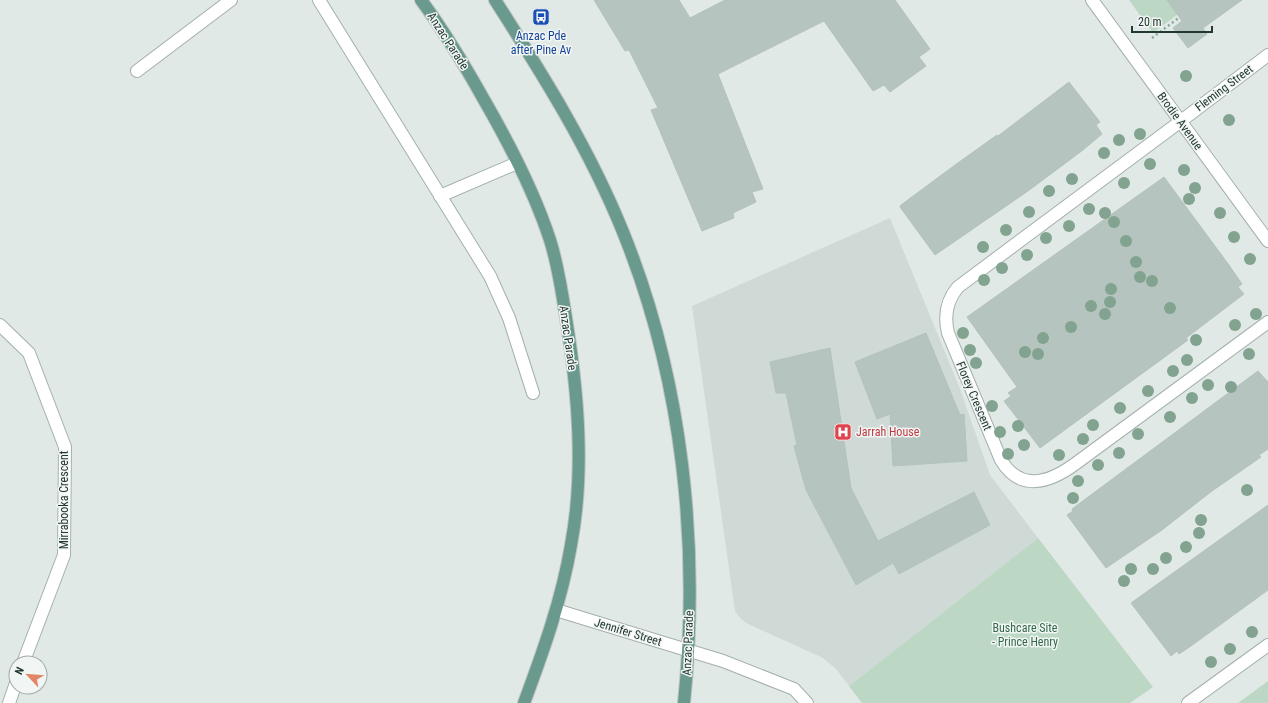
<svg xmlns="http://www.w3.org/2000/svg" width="1268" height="703" font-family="'Roboto Condensed',sans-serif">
	<rect width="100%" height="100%" fill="#e1e9e6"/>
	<!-- built -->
	<path fill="#cfd9d5" d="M890,218L960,389L990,475L1038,538L849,686L836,669L823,658L748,624L741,619L735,611L692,306Z"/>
	<!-- green -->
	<g fill="#bcd8c4">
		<path d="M1129,0H1167L1178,14L1153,33Z"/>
		<path d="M1038,538L1153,687L1130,703H862L849,686Z"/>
		<path d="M1268,681V703H1238Z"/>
	</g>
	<!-- building -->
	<g fill="#b6c4bf" stroke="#b4c2bc">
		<path d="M594,0H679L690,18L725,0H895L930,49L919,57L926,66L890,92L884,85L873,91L824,21L718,74L763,189L752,192L756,202L733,213L734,218L702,231L651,110L658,108L629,50L625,51Z"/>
		<path d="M1167,0H1242L1203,28L1207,34L1188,48L1173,28L1182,21Z"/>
		<path d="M1069,82L1100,122L1096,125L1102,134L1083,150L1028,191L935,255L900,207L901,205L955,165L997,135L998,136Z"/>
		<path d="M1164,177L1229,265L1242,284L1238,287L1244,294L1186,338L1188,340L1040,448L1004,401L1011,396L1008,393L1017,387L967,317Z"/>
		<path d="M926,333L960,415L964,414L967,461L893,466L890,414L877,419L855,362Z"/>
		<path d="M830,348L851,488L878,541L974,492L990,525L899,574L893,563L856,585L806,490L794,446L797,445L786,393H776L770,362Z"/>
		<path d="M1258,371L1268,382V449L1259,455L1261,457L1212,491L1162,530L1106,568L1067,515L1073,511L1072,509Z"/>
		<path d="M1268,505V590L1191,646L1179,654L1177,651L1171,656L1131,603Z"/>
	</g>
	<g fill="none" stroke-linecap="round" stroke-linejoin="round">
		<defs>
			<g id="service">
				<path d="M319,0L490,276L509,318L533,393"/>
				<path d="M137,71L231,0"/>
				<path d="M1181,121L1268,55"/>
				<path d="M440,196L517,163"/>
			</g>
			<g id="minor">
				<path d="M1092,0L1268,241"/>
				<path d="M1181,121L958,287C946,301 944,316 948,333L1001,460C1020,492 1049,483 1075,464L1268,322"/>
				<path d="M0,325L29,353L65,447L64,555L23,663"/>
				<path d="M556,610L723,661L794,689L807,703"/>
				<path d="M9,703L16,683"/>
				<path d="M1188,703L1268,645"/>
			</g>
			<g id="primary">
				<path d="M421,0C444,31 464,64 483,98C509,143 534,191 550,240C558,265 562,292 566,318C578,392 585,471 571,545C562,599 543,652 524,703"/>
				<path d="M495,0C543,75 590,150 623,232C683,380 700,546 684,703"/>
			</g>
		</defs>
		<!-- service casing -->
		<use href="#service" stroke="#a4b0ac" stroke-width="14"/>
		<!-- minor casing -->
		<use href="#minor" stroke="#a4b0ac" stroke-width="14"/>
		<!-- primary casing -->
		<use href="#primary" stroke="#bdc3c2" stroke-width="14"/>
		<!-- path -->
		<path stroke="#85a99e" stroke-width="2.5" stroke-dasharray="2 3" stroke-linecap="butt" d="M1152,38L1180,17"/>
		<!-- service -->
		<use href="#service" stroke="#fff" stroke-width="12"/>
		<!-- minor -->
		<use href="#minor" stroke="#fff" stroke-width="12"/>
		<!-- primary -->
		<use href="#primary" stroke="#6a9a8e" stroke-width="12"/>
	</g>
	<!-- trees -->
	<g fill="#81a390">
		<circle cx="1186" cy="76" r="6"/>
		<circle cx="1229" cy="120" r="6"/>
		<circle cx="1140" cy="134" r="6"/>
		<circle cx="1119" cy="140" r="6"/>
		<circle cx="1104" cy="153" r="6"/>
		<circle cx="1150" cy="164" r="6"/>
		<circle cx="1184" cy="170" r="6"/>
		<circle cx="1072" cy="179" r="6"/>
		<circle cx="1124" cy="183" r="6"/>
		<circle cx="1195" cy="188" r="6"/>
		<circle cx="1049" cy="191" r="6"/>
		<circle cx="1189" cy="199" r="6"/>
		<circle cx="1089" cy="209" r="6"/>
		<circle cx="1029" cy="212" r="6"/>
		<circle cx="1105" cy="213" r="6"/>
		<circle cx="1220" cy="213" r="6"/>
		<circle cx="1114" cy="222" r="6"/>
		<circle cx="1069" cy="226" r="6"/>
		<circle cx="1006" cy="230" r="6"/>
		<circle cx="1234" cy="237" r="6"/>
		<circle cx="1046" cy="238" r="6"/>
		<circle cx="1126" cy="241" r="6"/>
		<circle cx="983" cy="247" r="6"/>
		<circle cx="1027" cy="255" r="6"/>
		<circle cx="1250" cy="259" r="6"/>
		<circle cx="1136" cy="262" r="6"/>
		<circle cx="1002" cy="268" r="6"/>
		<circle cx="1140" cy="277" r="6"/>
		<circle cx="984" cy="280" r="6"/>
		<circle cx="1152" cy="281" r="6"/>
		<circle cx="1111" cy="289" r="6"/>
		<circle cx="1110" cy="302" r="6"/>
		<circle cx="1091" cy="306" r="6"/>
		<circle cx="1170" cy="308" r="6"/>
		<circle cx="1105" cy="314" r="6"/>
		<circle cx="1256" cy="314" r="6"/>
		<circle cx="1235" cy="325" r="6"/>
		<circle cx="1071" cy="327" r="6"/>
		<circle cx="963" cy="333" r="6"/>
		<circle cx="1043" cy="338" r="6"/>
		<circle cx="1196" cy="340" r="6"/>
		<circle cx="970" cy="350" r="6"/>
		<circle cx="1025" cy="352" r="6"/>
		<circle cx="1038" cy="354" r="6"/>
		<circle cx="1249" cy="354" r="6"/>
		<circle cx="1187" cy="360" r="6"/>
		<circle cx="976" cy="363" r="6"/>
		<circle cx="1173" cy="371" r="6"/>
		<circle cx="1208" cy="385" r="6"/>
		<circle cx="1231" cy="387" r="6"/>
		<circle cx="1148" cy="391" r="6"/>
		<circle cx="1192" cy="398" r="6"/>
		<circle cx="992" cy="406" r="6"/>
		<circle cx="1120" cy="408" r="6"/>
		<circle cx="1170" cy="417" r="6"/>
		<circle cx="1093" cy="425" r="6"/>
		<circle cx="1018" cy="426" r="6"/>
		<circle cx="1000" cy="432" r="6"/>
		<circle cx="1138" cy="434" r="6"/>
		<circle cx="1083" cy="439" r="6"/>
		<circle cx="1024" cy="445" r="6"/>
		<circle cx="1119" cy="453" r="6"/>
		<circle cx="1008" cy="454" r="6"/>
		<circle cx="1059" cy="455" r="6"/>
		<circle cx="1098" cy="465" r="6"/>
		<circle cx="1078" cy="481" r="6"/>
		<circle cx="1247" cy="490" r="6"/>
		<circle cx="1073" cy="498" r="6"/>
		<circle cx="1201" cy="520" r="6"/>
		<circle cx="1199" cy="533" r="6"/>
		<circle cx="1186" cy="547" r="6"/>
		<circle cx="1166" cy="558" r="6"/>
		<circle cx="1131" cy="569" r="6"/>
		<circle cx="1153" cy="569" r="6"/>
		<circle cx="1124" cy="581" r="6"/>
		<circle cx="1252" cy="632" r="6"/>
		<circle cx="1230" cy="649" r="6"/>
		<circle cx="1211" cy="662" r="6"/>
	</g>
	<!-- icons -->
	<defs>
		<symbol id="bus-square" viewBox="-11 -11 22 22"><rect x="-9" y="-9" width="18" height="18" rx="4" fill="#1a4fb4" stroke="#f1f6f4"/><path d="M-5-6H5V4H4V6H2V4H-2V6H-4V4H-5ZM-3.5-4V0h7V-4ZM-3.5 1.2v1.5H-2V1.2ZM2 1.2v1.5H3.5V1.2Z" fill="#fff"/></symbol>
		<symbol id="hospital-square" viewBox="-11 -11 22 22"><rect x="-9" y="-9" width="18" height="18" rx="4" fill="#e0444e" stroke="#f1f6f4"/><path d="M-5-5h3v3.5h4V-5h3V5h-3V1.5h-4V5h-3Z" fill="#fff"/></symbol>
	</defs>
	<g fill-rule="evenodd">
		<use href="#bus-square" x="531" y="7" width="20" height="20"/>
		<use href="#hospital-square" x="833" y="422" width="20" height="20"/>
	</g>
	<g text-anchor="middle" stroke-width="3" stroke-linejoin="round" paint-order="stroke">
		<!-- transit labels -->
		<g font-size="12" fill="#164399" stroke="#f1f6f4">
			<text x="541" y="40">Anzac Pde<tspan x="541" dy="14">after Pine Av</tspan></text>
		</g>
		<!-- street labels -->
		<g font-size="12" fill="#233832" stroke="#f1f6f4">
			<text transform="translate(448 41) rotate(57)" y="4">Anzac Parade</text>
			<text transform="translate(1224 88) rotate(-37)" y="4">Fleming Street</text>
			<text transform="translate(1180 121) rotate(54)" y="4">Brodie Avenue</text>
			<text transform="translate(568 338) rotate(82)" y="4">Anzac Parade</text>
			<text transform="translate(974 396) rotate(67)" y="4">Florey Crescent</text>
			<text transform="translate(64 500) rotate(-90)" y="4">Mirrabooka Crescent</text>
			<text transform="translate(628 632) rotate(17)" y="4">Jennifer Street</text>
			<text transform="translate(688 643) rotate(-88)" y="4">Anzac Parade</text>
		</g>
		<!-- health labels -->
		<g font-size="12" fill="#be3a42" stroke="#f1f6f4" text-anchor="start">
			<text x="856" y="436">Jarrah House</text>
		</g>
		<!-- park labels -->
		<g font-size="12" fill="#336949" stroke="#f1f6f4">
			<text x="1025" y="632">Bushcare Site<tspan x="1025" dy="14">- Prince Henry</tspan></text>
		</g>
	</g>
	<!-- north arrow -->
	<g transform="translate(28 675) rotate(296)"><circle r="19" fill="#f1f6f4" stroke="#9faaa6"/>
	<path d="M0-3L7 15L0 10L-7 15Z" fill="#e18767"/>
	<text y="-6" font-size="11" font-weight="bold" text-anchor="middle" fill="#233832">N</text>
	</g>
	<!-- scale -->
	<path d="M1132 26v6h80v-6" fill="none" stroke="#233832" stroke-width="2"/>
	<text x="1138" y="26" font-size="12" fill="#233832" stroke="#f1f6f4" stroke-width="3" paint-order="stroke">20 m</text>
</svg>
